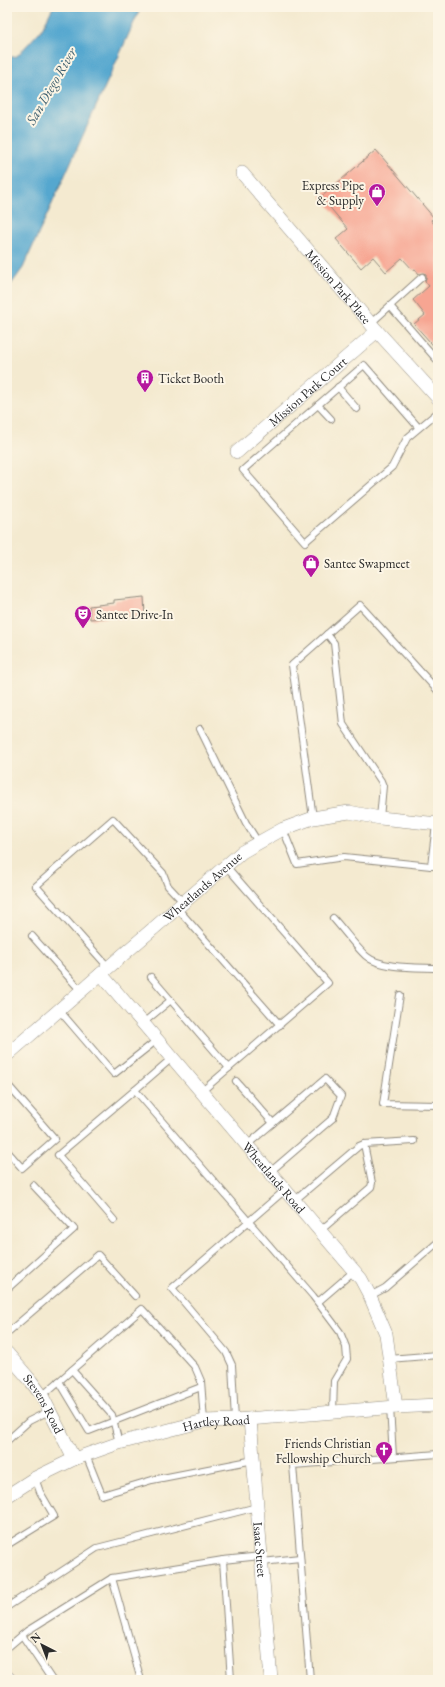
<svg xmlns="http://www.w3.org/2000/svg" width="445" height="1687" font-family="'EB Garamond',serif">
	<rect width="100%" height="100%" fill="#fcf5e5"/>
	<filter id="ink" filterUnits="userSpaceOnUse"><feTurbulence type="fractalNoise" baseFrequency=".025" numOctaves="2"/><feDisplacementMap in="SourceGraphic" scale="8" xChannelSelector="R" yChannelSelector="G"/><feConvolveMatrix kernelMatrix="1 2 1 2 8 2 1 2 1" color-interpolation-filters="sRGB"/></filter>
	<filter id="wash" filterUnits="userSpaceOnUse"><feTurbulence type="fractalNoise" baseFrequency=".012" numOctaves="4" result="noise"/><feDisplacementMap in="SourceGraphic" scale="16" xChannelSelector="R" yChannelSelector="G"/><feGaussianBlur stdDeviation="0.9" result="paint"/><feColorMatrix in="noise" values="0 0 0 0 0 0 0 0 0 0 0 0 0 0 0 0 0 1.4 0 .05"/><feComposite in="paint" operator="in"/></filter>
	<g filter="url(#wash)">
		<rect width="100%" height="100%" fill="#f4ead0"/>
		<!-- water -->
		<path fill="#54a7cf" stroke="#40697d" d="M53,7H141L23,268L7,290V58L17,56L42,29Z"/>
		<g id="blocks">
			<!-- building -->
			<g fill="#f7a592">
				<path d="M376,150L434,218L431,220L438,229V351L414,324L425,315L413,300L429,286L425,281L426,278V274L423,273L419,274L415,269L413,270L402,258L386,272L373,257L361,268L336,239L348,229L321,197Z"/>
				<path d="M144,597L145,616L116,619V617L90,619L89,606L114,603V600Z"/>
			</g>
		</g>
	</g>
	<g filter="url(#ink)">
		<use href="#blocks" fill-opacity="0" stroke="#908a7e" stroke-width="1"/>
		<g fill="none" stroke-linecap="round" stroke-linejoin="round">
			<defs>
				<g id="service">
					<path d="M390,306L438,361"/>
					<path d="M371,323L422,277"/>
					<path d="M338,387L357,409"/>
					<path d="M318,405L331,419"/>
					<path d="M419,428L364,365L243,470L305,542L392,467L407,438L438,412"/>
					<path d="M327,634L334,643L343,724L381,781L383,786L380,818"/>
					<path d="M200,729L246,823L258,842"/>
					<path d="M313,818L292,665L360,605L438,691"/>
					<path d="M436,824L431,866H438"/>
					<path d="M283,829L297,864L344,857L431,866"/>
					<path d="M177,908L280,1025"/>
					<path d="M333,918C344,930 354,945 366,956C381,969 418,967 438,968"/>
					<path d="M32,936L81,991"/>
					<path d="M109,968L36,886L113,819L163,873L168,886L184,903"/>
					<path d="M151,977L229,1068"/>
					<path d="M400,995L383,1104L438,1105"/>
					<path d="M59,1010L114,1074L157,1040"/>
					<path d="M143,1023L171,1000"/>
					<path d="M172,1058L135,1090L313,1296L340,1332L346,1347L347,1359L334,1381L333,1412"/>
					<path d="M236,1081L273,1123"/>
					<path d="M7,1084L55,1139L22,1168L7,1151"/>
					<path d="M201,1092L328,983L226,866"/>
					<path d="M364,1144L414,1141"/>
					<path d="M247,1145L325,1079L341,1096L333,1118L270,1172"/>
					<path d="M294,1201L359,1146L364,1144L372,1183L371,1187L320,1231"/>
					<path d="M114,1220L58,1155L135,1090"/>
					<path d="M7,1289L74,1229L33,1185"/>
					<path d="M370,1296L385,1288L438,1242"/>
					<path d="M318,1302L354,1271"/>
					<path d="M7,1333L98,1255L135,1296"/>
					<path d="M389,1359L438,1355"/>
					<path d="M72,1370L112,1415L119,1443"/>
					<path d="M59,1381L89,1431L201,1387"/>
					<path d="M42,1396L142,1309L195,1367L201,1381L204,1421"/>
					<path d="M390,1407L393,1457"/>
					<path d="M235,1420L232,1365L226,1352L172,1288L285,1190"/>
					<path d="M8,1440L29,1421L49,1411"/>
					<path d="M86,1455L102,1495L152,1480L254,1460"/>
					<path d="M7,1545L54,1516L40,1492L35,1478"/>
					<path d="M223,1560L261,1556"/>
					<path d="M262,1562L300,1558"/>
					<path d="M112,1578L223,1560L231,1680"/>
					<path d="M7,1607L97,1548L257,1507"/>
					<path d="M22,1635L52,1680"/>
					<path d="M7,1648L27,1631L112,1578L141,1680"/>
					<path d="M310,1680L293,1465L438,1454"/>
				</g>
				<g id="minor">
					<path id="s1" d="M242,173L377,331L438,398"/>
					<path id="s2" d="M237,452L377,331"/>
					<path id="s3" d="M101,974L361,1279L370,1296L386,1334L396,1407"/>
					<path id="s4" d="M7,1055L242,852L283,829L313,818L349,812L380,818L438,824"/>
					<path id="s5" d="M7,1353L31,1381L42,1396L74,1459"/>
					<path id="s6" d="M250,1419L271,1680"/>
					<path id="s7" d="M7,1496L35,1478L74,1459L119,1443L204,1421L235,1420L396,1407L438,1405"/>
					<path d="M7,1677L10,1680"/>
				</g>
			</defs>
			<!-- service casing -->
			<use href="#service" stroke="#908a7e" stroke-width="8"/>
			<!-- minor casing -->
			<use href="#minor" stroke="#908a7e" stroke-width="14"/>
			<!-- service -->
			<use href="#service" stroke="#fff" stroke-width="6"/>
			<!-- minor -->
			<use href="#minor" stroke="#fff" stroke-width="13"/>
		</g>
	</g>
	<!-- icons -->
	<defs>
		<symbol id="shop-pin" viewBox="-11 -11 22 30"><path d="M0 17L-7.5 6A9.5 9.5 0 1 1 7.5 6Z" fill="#b5179e" stroke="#fcf5e5"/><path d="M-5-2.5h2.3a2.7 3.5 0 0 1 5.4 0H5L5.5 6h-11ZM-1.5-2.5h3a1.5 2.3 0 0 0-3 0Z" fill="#fff"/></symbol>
		<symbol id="building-pin" viewBox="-11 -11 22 30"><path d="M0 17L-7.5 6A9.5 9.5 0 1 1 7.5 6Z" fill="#b5179e" stroke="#fcf5e5"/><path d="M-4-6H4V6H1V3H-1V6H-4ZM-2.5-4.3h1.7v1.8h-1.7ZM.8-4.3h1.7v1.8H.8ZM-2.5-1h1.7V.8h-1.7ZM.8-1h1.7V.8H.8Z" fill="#fff"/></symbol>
		<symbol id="theatre-pin" viewBox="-11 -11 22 30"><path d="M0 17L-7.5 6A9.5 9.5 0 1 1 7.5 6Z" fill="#b5179e" stroke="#fcf5e5"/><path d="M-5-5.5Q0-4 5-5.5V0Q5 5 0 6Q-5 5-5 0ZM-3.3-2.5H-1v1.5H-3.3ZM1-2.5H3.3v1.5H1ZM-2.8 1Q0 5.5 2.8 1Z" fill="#fff"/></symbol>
		<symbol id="church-pin" viewBox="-11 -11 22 30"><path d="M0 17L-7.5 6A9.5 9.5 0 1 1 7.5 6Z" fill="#b5179e" stroke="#fcf5e5"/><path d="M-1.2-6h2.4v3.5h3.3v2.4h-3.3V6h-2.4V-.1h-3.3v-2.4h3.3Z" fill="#fff"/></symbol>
	</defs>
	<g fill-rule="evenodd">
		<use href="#shop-pin" x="367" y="182" width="20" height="27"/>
		<use href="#building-pin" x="135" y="368" width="20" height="27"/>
		<use href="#shop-pin" x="301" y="553" width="20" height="27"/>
		<use href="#theatre-pin" x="73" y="604" width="20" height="27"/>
		<use href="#church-pin" x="374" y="1440" width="20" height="27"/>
	</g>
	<g text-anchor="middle" stroke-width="4" stroke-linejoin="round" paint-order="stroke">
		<!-- poi labels -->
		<g font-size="13" fill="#2b2b2b" stroke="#fcf5e5" text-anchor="start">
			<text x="364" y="190" text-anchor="end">Express Pipe<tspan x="364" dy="15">&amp; Supply</tspan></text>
			<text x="158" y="383">Ticket Booth</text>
			<text x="324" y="568">Santee Swapmeet</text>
			<text x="96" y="619">Santee Drive-In</text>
			<text x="371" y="1448" text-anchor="end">Friends Christian<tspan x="371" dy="15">Fellowship Church</tspan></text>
		</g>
		<!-- street labels -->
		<g font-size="13" fill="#2b2b2b" stroke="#fcf5e5">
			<text dy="5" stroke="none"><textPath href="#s1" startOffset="149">Mission Park Place</textPath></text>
			<text dy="5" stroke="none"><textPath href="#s2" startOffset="93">Mission Park Court</textPath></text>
			<text dy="5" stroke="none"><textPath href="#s4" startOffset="258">Wheatlands Avenue</textPath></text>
			<text dy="5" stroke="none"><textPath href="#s3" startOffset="267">Wheatlands Road</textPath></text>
			<text dy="5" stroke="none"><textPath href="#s5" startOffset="63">Stevens Road</textPath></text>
			<text dy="5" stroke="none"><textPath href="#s7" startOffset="224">Hartley Road</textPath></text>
			<text dy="5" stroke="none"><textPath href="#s6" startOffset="131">Isaac Street</textPath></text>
		</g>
		<!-- water labels -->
		<g font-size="14" font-style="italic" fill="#3b5d6d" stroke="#fcf5e5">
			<text transform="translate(51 86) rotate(-60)" y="5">San Diego River</text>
		</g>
	</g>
	<!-- margin -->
	<rect width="445" height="1687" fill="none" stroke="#fcf5e5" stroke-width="24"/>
	<!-- north arrow -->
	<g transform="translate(42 1645) rotate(318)" stroke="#fcf5e5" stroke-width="3" paint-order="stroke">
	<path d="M0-3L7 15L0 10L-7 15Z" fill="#2b2b2b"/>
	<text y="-6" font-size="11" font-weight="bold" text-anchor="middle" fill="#2b2b2b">N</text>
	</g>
</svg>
